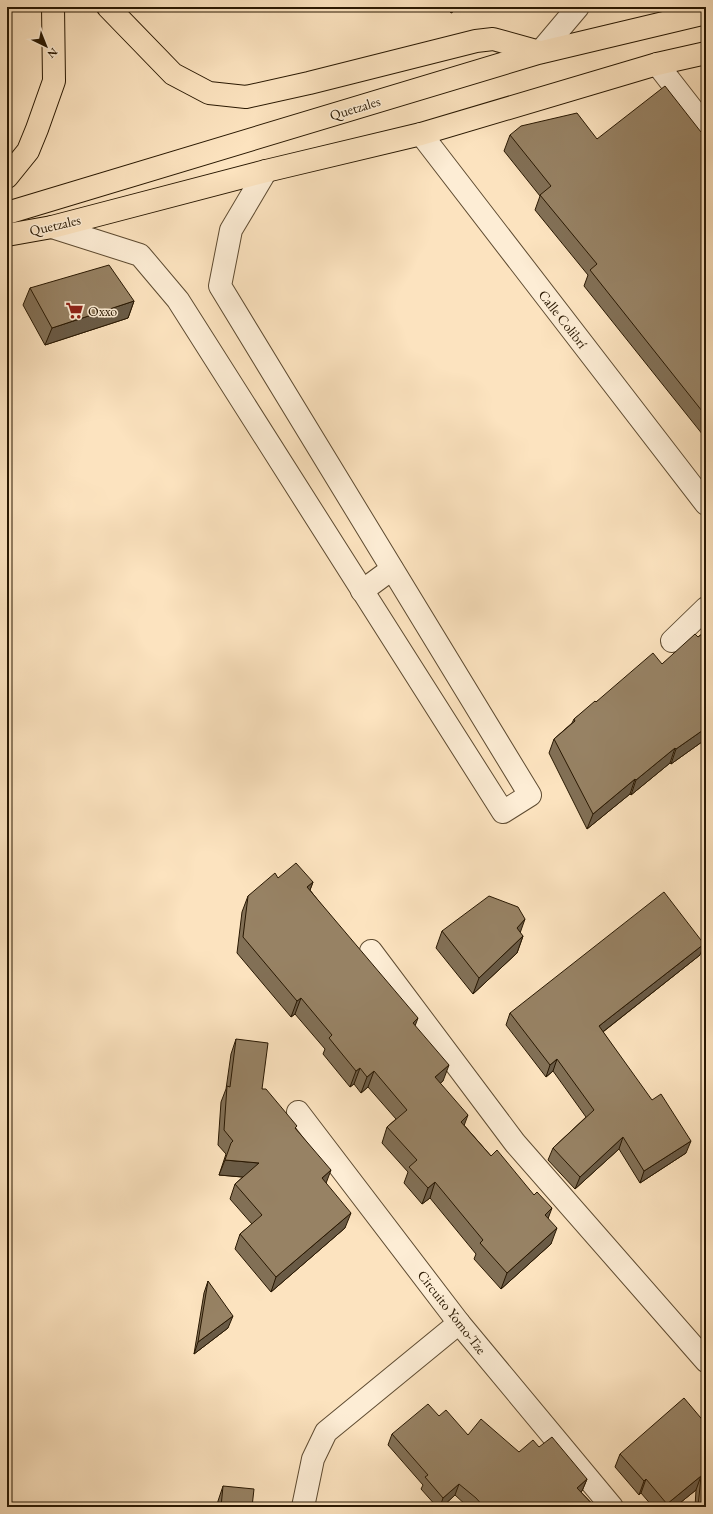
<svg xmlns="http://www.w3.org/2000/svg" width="713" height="1514" font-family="'EB Garamond',serif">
	<rect width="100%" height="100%" fill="#fce3bf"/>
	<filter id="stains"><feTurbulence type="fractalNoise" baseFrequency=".005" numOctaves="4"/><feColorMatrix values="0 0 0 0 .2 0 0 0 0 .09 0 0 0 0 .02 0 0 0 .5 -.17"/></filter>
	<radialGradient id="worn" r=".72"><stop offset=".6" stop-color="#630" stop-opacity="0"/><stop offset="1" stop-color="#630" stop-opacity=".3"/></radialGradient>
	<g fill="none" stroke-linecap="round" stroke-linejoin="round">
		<defs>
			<g id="minor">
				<path d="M540,52L578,7"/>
				<path d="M657,64L706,127"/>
				<path d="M421,134L706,504"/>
				<path d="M52,227L140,255L178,300L503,812L530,795L220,286L231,230L266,171"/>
				<path d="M362,591L392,569"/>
				<path d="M672,641L706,608"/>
				<path d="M371,951L515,1143L706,1361"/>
				<path d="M298,1112L459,1323L612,1507"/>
				<path d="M303,1507L313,1459L326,1432L459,1323"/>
			</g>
			<g id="major">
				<path d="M108,7L173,74L209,93L246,97L309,83L476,41L493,39L540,52"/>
				<path d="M7,177L28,151L37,129L54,81L53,7"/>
				<path d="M7,213L538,53L706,13"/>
				<path d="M7,235L52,227L266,171L421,134L657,64L706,53"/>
			</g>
		</defs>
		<!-- minor casing -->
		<use href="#minor" stroke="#5e4b31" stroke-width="24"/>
		<!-- major casing -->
		<use href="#major" stroke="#291802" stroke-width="24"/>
		<!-- minor -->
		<use href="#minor" stroke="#fdedd5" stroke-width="22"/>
		<!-- major -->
		<use href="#major" stroke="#fce3bf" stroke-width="22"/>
	</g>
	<!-- wall -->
	<g fill="#827056" stroke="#291802">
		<path d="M447,7H460L451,13Z"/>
		<path d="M706,129V433L703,435L584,286L588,275L535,210L540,196L504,151L510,135L597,139L701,132Z"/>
		<path d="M30,288L134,301L128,318L45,345L23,305Z"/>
		<path d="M706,631V739L671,764L670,763L631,795L630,794L587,829L549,753L554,739L572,723L574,719L596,702L662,664Z"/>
		<path d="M278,878L313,882L310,890L415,1026L443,1081L440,1083L464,1125L491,1156L548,1218L551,1244L501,1289L474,1259L476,1254L430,1198L422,1204L404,1183L408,1172L382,1143L387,1127L396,1119L368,1087L361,1093L354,1084L350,1087L323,1054L325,1049L295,1014L291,1017L237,953L242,912L248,896Z"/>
		<path d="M442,931L520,933L523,936L517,953L473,994L436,948Z"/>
		<path d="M700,955L603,1032L686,1153L640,1183L619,1149L575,1189L548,1160L553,1148L586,1117L553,1071L546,1077L506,1025L510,1013Z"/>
		<path d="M236,1039L262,1089L296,1129L326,1183L345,1228L271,1292L235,1249L240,1234L252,1224L230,1199L235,1184L243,1177L219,1175L226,1154L218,1145L221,1102L226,1089L231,1054Z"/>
		<path d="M208,1281L228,1328L194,1354L204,1293Z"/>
		<path d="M439,1416L468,1435L519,1452L539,1447L587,1479L582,1491L581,1492L595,1507H468L455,1495L442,1507H437L421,1489L423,1485L388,1445L392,1434Z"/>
		<path d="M706,1424V1507H695L696,1490L675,1507H653L641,1493L639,1495L615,1467L620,1454Z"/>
		<path d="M223,1486L252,1507H217L218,1501Z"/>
	</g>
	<!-- shaded-wall -->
	<g fill="#6a5b46" stroke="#291802">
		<path d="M453,7H460L451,13Z"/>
		<path d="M134,301L128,318L45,345L52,328Z"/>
		<path d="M706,427V433L703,435Z"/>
		<path d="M706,728V739L671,764L676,749Z"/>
		<path d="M675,748L670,763L631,795L636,780Z"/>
		<path d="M635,779L630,794L587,829L593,814Z"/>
		<path d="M313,882L307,898V887Z"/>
		<path d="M525,919L519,936L517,928Z"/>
		<path d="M523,936L517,953L473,994L479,978Z"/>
		<path d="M704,944L700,955L595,1038L599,1026Z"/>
		<path d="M301,998L295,1014L291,1017L297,1001Z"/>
		<path d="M418,1018L412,1034L413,1023Z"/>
		<path d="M557,1059L553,1071L546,1077L550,1065Z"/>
		<path d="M449,1065L443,1081L429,1093L435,1077Z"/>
		<path d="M360,1068L354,1084L350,1087L356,1071Z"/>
		<path d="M374,1071L368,1087L361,1093L367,1077Z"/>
		<path d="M468,1115L462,1131L461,1122Z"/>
		<path d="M623,1137L619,1149L575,1189L580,1177Z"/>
		<path d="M691,1141L686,1153L640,1183L644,1171Z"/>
		<path d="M225,1160L259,1163L254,1178L219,1175Z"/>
		<path d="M331,1170L325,1186L322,1178Z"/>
		<path d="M435,1182L430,1198L422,1204L428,1188Z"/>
		<path d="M552,1208L546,1224L545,1215Z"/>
		<path d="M351,1213L345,1228L271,1292L276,1277Z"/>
		<path d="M557,1228L551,1244L501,1289L507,1273Z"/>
		<path d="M233,1316L228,1328L194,1354L198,1342Z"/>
		<path d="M701,1476L696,1490L675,1507H666L667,1504Z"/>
		<path d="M587,1479L582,1491L572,1499L577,1488Z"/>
		<path d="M646,1479L641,1493L639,1495L644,1481Z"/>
		<path d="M459,1484L455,1495L442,1507H440L443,1498Z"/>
	</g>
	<!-- building -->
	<g fill="#978264" stroke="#291802">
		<path d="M665,86L701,132L706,129V416L590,270L597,264L540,195L551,186L510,135L521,126L577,113L597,139Z"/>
		<path d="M109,265L134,301L52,328L30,288Z"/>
		<path d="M7,523L11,542L10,560L7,577Z"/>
		<path d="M706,631V728L676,749L675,748L636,780L635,779L593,814L554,739L575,721L574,719L595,701L596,702L653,653L662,664L695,634L698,637Z"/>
		<path d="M296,863L313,882L307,887L418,1018L413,1023L449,1065L435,1077L468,1115L461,1122L491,1156L497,1150L534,1195L537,1192L552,1208L545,1215L557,1228L507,1273L480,1243L483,1240L435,1182L428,1188L409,1167L417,1160L387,1127L407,1110L374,1071L367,1077L360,1068L356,1071L329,1038L332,1035L301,998L297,1001L243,937L248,896L275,873L278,878Z"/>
		<path d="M664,892L704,944L599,1026L652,1100L661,1094L691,1141L644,1171L623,1137L580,1177L553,1148L594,1110L557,1059L550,1065L510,1013Z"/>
		<path d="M489,896L518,907L525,919L517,928L523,936L479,978L442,931Z"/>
		<path d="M236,1039L268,1043L262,1089H266L297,1126L295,1128L331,1170L322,1178L351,1213L276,1277L240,1234L262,1215L235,1184L259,1163L225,1160L231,1143L233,1141L224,1130L227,1086L230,1087Z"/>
		<path d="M208,1281L233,1316L198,1342Z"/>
		<path d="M684,1398L706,1424V1507H698L701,1476L667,1504L646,1479L644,1481L620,1454Z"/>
		<path d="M428,1404L439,1416L446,1410L468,1435L481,1419L519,1452L533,1440L539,1447L552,1437L587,1479L577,1488L595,1507H484L476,1498L459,1484L443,1498L425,1477L428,1475L392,1434Z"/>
		<path d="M223,1486L254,1489L252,1507H221Z"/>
	</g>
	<!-- icons -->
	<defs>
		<symbol id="supermarket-bare" viewBox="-9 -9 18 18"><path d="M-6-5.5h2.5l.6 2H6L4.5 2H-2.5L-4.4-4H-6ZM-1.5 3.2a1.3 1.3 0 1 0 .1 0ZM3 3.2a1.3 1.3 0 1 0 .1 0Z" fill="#8f2418" stroke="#fdedd5" stroke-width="2.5" paint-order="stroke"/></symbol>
	</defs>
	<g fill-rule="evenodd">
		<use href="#supermarket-bare" x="62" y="298" width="25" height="25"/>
	</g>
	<g text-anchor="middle" stroke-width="3" stroke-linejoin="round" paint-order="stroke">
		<!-- street labels -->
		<g font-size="14" fill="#291802" stroke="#fdedd5">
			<text transform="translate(355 108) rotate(-17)" y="5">Quetzales</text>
			<text transform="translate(55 225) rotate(-13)" y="5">Quetzales</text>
			<text transform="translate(563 319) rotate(52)" y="5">Calle Colibrí</text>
			<text transform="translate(452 1312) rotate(52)" y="5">Circuito Yomo-Tze</text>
		</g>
		<!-- poi labels -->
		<g font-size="14" fill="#291802" stroke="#fdedd5" text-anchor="start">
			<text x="88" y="316">Oxxo</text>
		</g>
	</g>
	<!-- margin -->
	<rect width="713" height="1514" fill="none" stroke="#fce3bf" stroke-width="24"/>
	<rect x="8" y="8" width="697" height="1498" fill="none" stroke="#291802" stroke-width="2"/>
	<rect x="12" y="12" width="689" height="1490" fill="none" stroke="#291802"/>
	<!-- north arrow -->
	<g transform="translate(46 46) rotate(137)" stroke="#fdedd5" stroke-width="3" paint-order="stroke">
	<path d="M0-3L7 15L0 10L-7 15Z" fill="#291802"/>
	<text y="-6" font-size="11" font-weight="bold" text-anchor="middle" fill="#291802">N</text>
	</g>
	<rect width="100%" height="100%" filter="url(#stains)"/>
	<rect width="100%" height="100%" fill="url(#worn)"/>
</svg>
